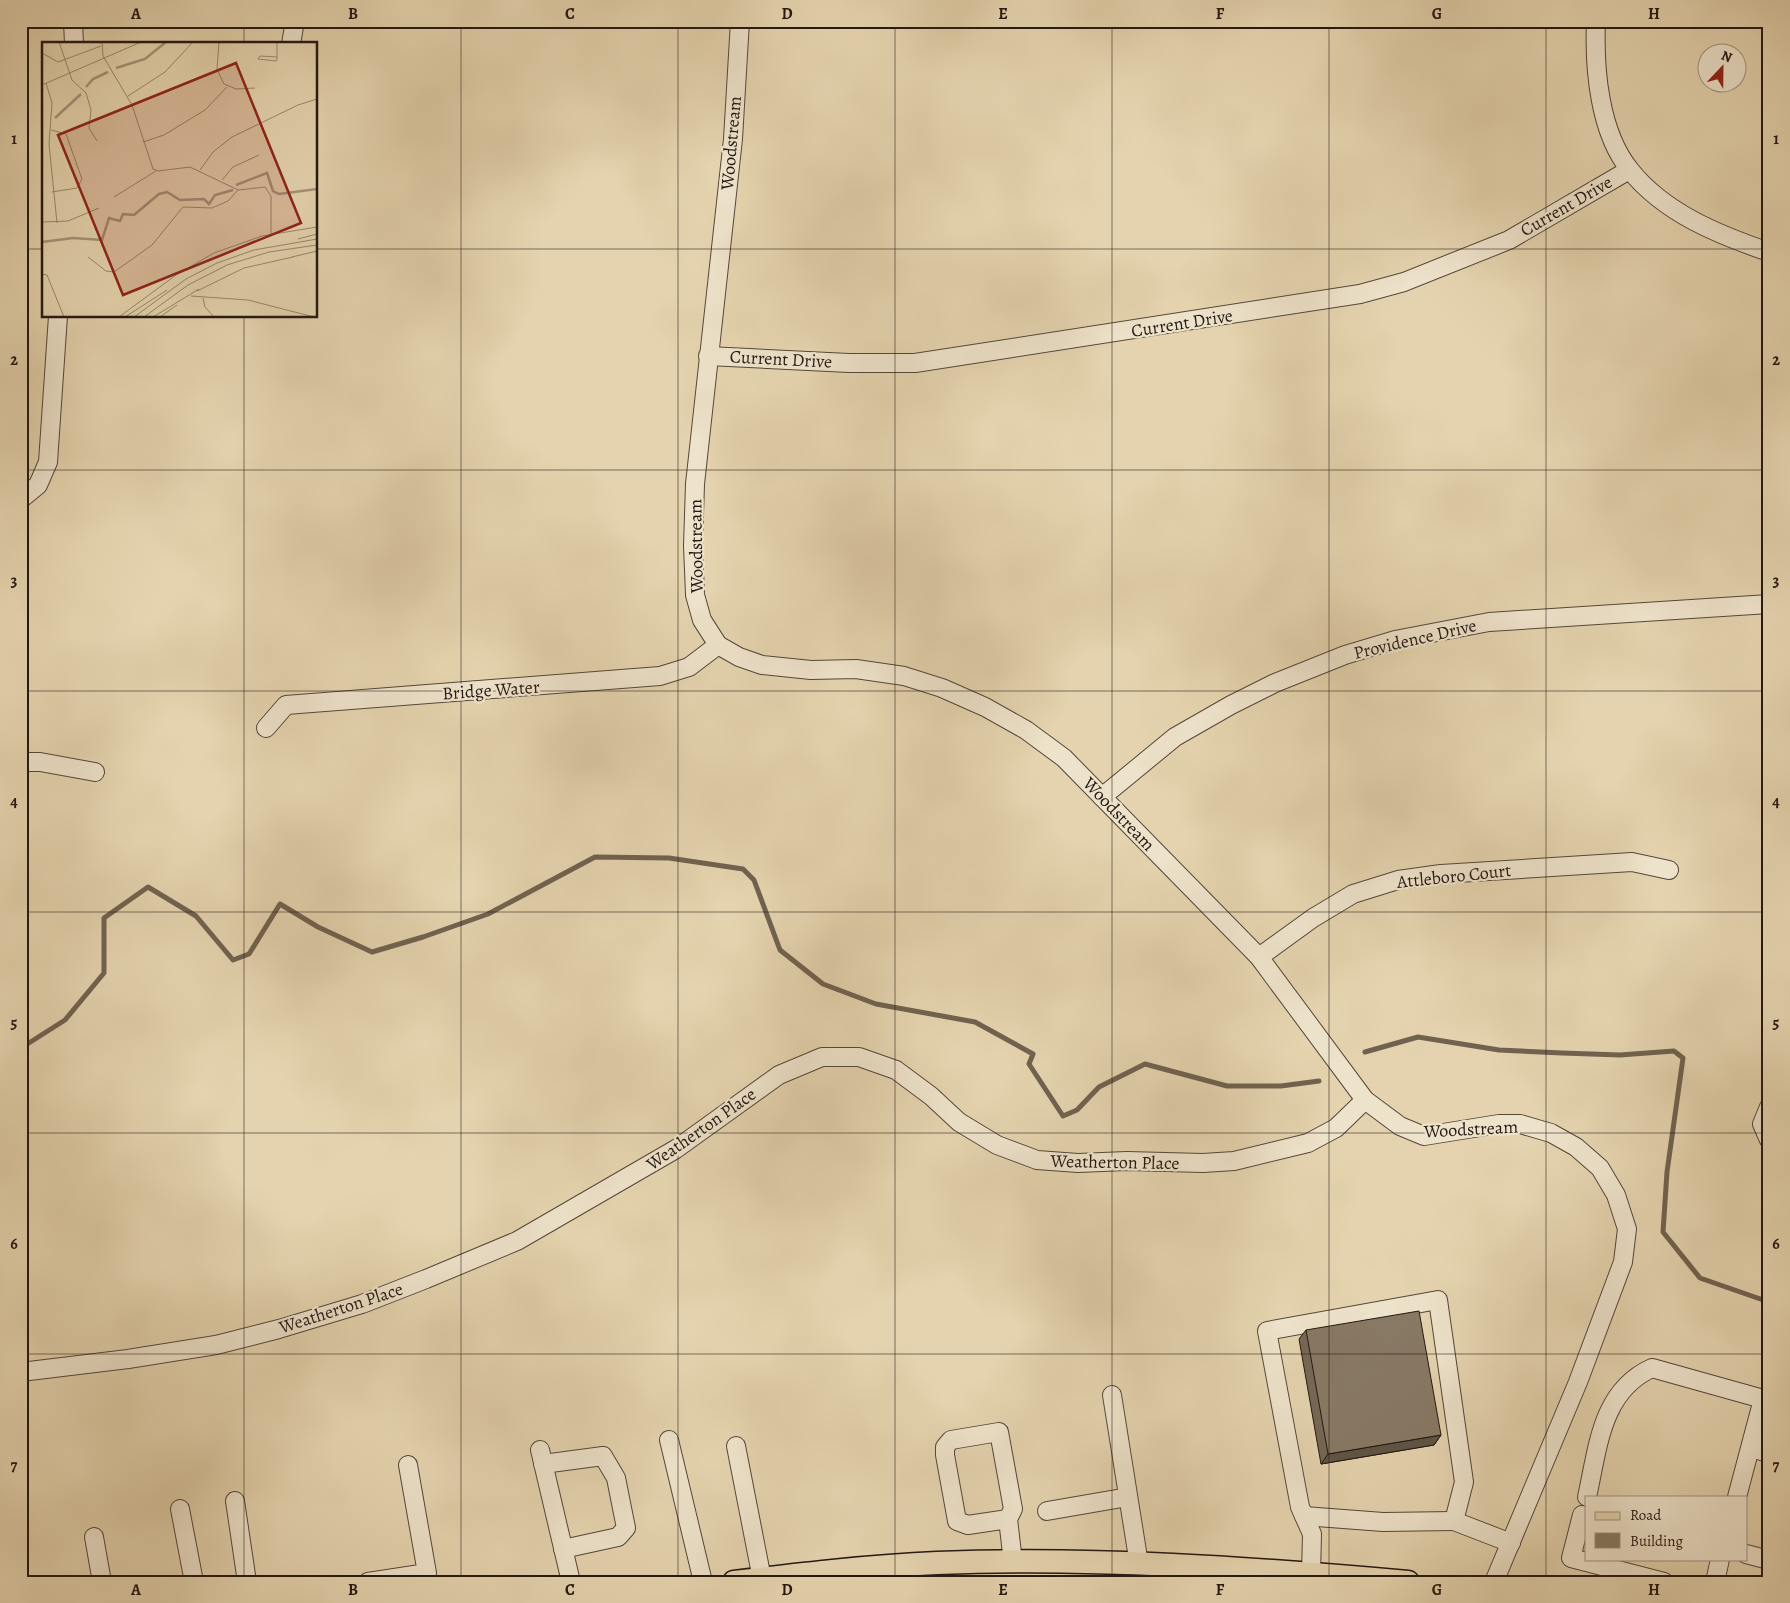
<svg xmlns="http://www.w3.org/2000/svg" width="1790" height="1603" font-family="Alegreya,serif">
	<rect width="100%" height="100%" fill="#e4d3ae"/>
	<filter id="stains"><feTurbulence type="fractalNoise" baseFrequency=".004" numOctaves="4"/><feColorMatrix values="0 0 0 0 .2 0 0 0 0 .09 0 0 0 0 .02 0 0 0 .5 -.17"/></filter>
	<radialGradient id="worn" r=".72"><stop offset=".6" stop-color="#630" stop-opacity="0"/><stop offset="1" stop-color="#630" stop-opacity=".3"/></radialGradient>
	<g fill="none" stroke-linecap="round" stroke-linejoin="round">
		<!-- stream -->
		<g stroke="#706250" stroke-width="5">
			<path d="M21,1048L65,1020L104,973V918L148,887L196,916L233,960L249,954L280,904L318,927L372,952L423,937L488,914L595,857L669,858L743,869L754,880L780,950L823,984L876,1004L975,1022L1033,1054L1029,1064L1063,1116L1077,1110L1099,1087L1145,1064L1227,1086H1281L1319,1081"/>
			<path d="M1365,1052L1418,1037L1499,1050L1562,1053L1620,1055L1674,1051L1683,1058L1667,1172L1663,1232L1700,1278L1769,1302"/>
		</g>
		<defs>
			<g id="minor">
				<path d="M73,21L74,44"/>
				<path d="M740,21L733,139L695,484L693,546L695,595L702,620L718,645L739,657L762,665L811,670L856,669L904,676L942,688L985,707L1026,730L1064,758L1259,957L1365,1100L1400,1126L1424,1136L1499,1124H1520L1551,1133L1576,1147L1600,1168L1616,1195L1627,1229L1623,1262L1578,1382L1494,1582"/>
				<path d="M1596,21C1594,68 1599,132 1630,170C1664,213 1719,235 1769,252"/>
				<path d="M291,44L295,21"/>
				<path d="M708,356L849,363H915L1360,294L1404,282L1509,240L1629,170"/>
				<path d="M21,499L38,485L48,462L58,316"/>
				<path d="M266,728L286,705L660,676L689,667L718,645"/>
				<path d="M21,762H40L95,772"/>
				<path d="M1102,797L1175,737L1231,705L1275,683L1345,655L1395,640L1489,622L1769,604"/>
				<path d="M1259,957L1313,918L1353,894L1398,880L1441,874L1632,862L1669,870"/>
				<path d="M1769,1107L1762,1124L1769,1140"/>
				<path d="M21,1372L128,1359L216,1345L279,1329L362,1304L426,1279L517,1241L676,1149L779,1075L822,1057H859L896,1070L931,1096L959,1122L997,1145L1037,1160L1078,1163L1127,1161L1203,1163L1234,1161L1308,1143L1336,1128L1365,1100"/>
				<path d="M1112,1395L1139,1564"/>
				<path d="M669,1440L703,1582"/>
				<path d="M736,1446L762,1579"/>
				<path d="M1751,1448L1769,1453"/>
				<path d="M540,1450L571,1582"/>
				<path d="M543,1464L603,1456L616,1478L626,1528L618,1537L563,1549"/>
				<path d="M1587,1497C1598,1448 1601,1391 1652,1368L1763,1399L1737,1497"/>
				<path d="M235,1501L247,1582"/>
				<path d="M180,1509L194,1582"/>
				<path d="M1047,1511L1128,1497"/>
				<path d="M1582,1515L1571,1558L1664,1582"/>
				<path d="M1304,1516L1383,1522L1454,1521"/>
				<path d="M1008,1519L968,1525L957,1521L945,1455V1447L951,1440L999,1432L1013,1509L1008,1519L1013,1562"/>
				<path d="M94,1537L102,1582"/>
				<path d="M1746,1554L1769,1560"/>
				<path d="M1311,1575L1312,1534L1300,1507L1267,1331L1438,1300L1464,1482L1454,1521L1511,1543"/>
				<path d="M368,1582L427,1573L408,1465"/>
				<path d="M1715,1582L1720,1559"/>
			</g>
			<path id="major" d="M734,1582C801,1574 869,1566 937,1563C1094,1557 1251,1568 1408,1582"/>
		</defs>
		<!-- minor casing -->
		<use href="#minor" stroke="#54473a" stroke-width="20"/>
		<!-- major casing -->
		<use href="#major" stroke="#241813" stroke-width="25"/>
		<!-- minor -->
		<use href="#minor" stroke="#ede2ca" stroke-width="18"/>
		<!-- major -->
		<use href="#major" stroke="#e4d3ae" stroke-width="22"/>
	</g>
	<!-- wall -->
	<path fill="#756856" stroke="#241813" d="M1306,1330L1441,1435L1434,1445L1321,1464L1299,1339Z"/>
	<!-- shaded-wall -->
	<path fill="#5f5546" stroke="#241813" d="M1441,1435L1434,1445L1321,1464L1328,1454Z"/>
	<!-- building -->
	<path fill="#887964" stroke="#241813" d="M1419,1311L1441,1435L1328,1454L1306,1330Z"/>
	<!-- grid -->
	<path fill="none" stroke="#241813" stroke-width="1" stroke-opacity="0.55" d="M244,21V44M461,21V1582M678,21V1582M895,21V1582M1112,21V1582M1329,21V1582M1546,21V1582M21,249H44M316,249H1769M244,316V1582M21,470H1769M21,691H1769M21,912H1769M21,1133H1769M21,1354H1769"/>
	<g text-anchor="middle" stroke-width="4.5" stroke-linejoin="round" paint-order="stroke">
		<!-- street labels -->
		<g font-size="18" fill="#241813" stroke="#ede2ca">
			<text transform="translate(731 143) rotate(-85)" y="6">Woodstream</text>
			<text transform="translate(1566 206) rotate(-30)" y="6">Current Drive</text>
			<text transform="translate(1182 323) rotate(-9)" y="6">Current Drive</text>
			<text transform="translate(781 359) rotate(3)" y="6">Current Drive</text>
			<text transform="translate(696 546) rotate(-91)" y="6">Woodstream</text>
			<text transform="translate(1415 639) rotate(-13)" y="6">Providence Drive</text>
			<text transform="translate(491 690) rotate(-4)" y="6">Bridge Water</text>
			<text transform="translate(1119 814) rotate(46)" y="6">Woodstream</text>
			<text transform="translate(1454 876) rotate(-6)" y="6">Attleboro Court</text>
			<text transform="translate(701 1129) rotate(-35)" y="6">Weatherton Place</text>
			<text transform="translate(1471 1129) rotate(-3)" y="6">Woodstream</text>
			<text transform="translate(1115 1162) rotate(1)" y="6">Weatherton Place</text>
			<text transform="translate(341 1308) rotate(-18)" y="6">Weatherton Place</text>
		</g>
	</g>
	<!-- overview -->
	<g transform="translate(42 42)">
		<rect width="275" height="275" fill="#e4d3ae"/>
		<path fill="none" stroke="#a39379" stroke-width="2.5" d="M74,26L103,17L124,0M44,45L51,37L66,30M13,76L39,52M194,143L225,131L231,149L237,152L275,147M0,200L31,196L60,198L67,176L78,179L81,172L92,173L117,152L125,150L138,158L162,157L167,162L173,153L191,148"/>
		<path fill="none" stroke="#978870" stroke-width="1" d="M17,0L30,38L44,51L49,68L47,86L55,99M60,0L61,14L90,63L111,127L116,129L148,125L196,148L223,145L229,154V192M177,0L175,27L182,42L194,47L213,46M235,0V18L234,19L216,17L218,14L235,15M0,11L16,20L59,4M4,41L10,61L7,102L15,181M0,43L99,0M86,54L123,30L151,0M9,88L24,92L40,137L35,146L10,150M101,100L122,93L163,68L185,45M158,128L171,110L190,95L256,63L275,57M180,138L191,125L217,113M72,155L114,129M0,180L26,179L57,166M256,197L275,192M46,215L64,229L72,230L110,203L141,165L170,166L186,159L196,148M250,215L275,209M0,232L5,233L22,275M155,249L202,226L251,215M149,254L206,258L272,275M161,256L163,265L172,275M77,275L134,233L172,211L220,194L275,185M83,275L125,248M92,275L144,237L175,221L212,208L275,197M102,275L146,243L185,223L227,210L275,203M111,275L157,247M118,275L135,263"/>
		<path fill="#8f2418" fill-opacity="0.15" stroke="#8f2418" stroke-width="2.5" d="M194,21L259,181L81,253L16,93Z"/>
		<rect width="275" height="275" fill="none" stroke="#241813" stroke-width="2.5"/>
	</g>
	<!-- margin -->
	<rect width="1790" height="1603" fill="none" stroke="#e4d3ae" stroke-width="55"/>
	<!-- legend -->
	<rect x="1585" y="1496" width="162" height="65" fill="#ede2ca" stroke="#9d9181"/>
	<rect x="1595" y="1512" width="25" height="8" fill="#e4d3ae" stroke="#9d9181"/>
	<text x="1630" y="1520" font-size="15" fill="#241813">Road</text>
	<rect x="1595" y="1533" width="25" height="15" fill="#887964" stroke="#9d9181"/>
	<text x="1630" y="1546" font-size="15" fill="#241813">Building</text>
	<!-- north arrow -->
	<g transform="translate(1722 68) rotate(22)"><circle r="24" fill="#ede2ca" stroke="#9d9181"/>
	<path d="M0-4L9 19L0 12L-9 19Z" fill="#8f2418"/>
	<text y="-8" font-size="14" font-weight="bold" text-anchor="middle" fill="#241813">N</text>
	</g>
	<rect x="28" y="28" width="1734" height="1548" fill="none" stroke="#241813" stroke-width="2"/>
	<g font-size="16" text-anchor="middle" font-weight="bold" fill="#241813">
		<text x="136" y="19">A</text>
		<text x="353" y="19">B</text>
		<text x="570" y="19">C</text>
		<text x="787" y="19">D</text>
		<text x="1003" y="19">E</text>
		<text x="1220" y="19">F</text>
		<text x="1437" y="19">G</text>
		<text x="1654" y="19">H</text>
		<text x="14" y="144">1</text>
		<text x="1776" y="144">1</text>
		<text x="14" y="365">2</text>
		<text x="1776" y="365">2</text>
		<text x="14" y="586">3</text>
		<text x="1776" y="586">3</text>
		<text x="14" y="807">4</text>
		<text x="1776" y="807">4</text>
		<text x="14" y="1028">5</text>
		<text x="1776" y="1028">5</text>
		<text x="14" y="1249">6</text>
		<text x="1776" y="1249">6</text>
		<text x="14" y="1471">7</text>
		<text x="1776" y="1471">7</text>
		<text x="136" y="1595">A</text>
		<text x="353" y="1595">B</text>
		<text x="570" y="1595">C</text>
		<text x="787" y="1595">D</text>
		<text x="1003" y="1595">E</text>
		<text x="1220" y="1595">F</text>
		<text x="1437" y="1595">G</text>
		<text x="1654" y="1595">H</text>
	</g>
	<rect width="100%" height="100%" filter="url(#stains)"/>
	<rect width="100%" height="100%" fill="url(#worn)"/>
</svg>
